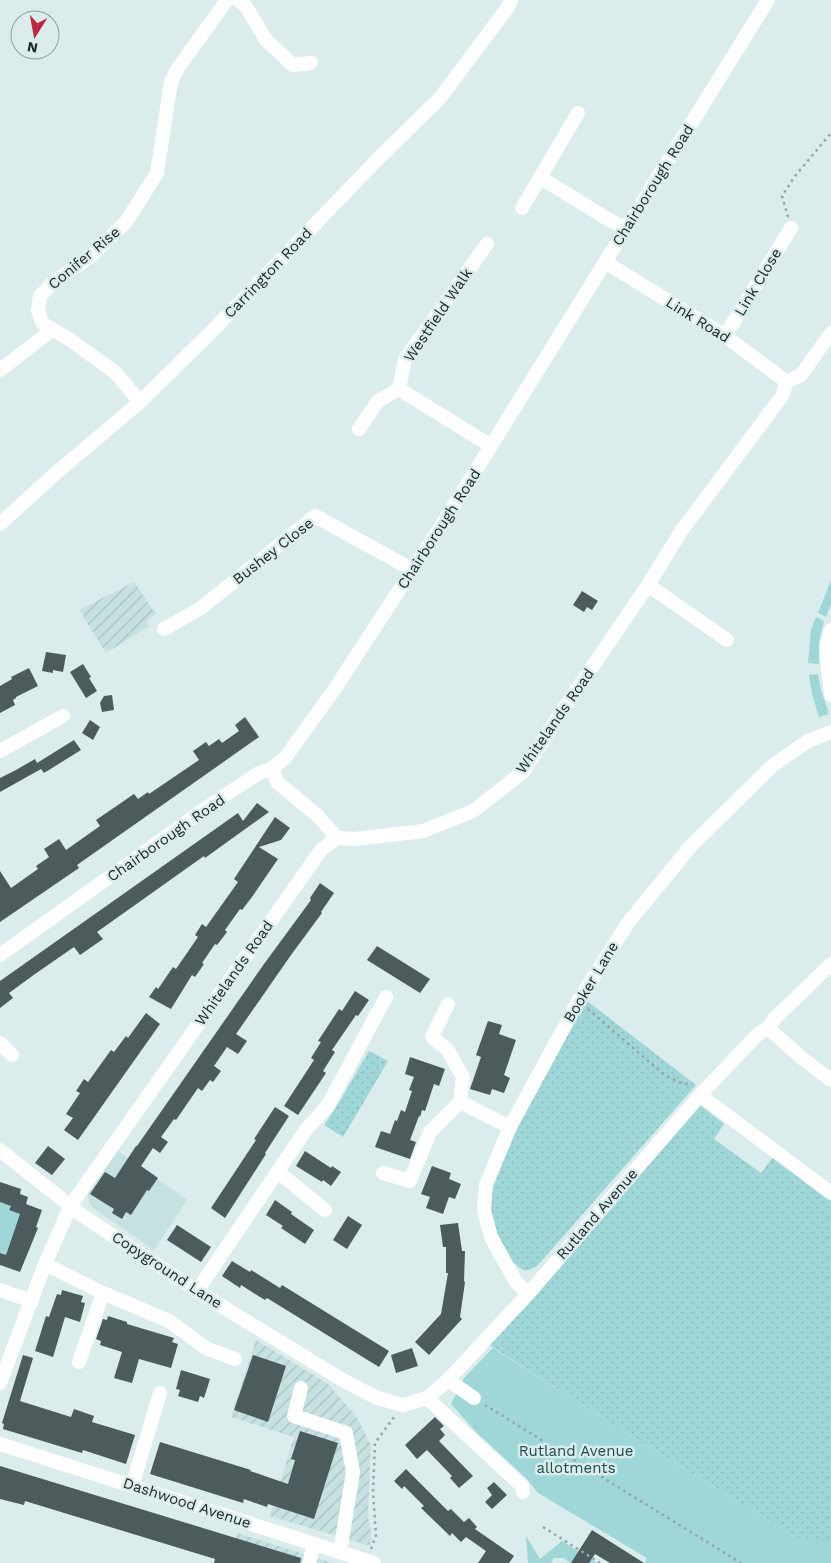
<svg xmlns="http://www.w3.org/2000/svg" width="831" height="1563" font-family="'Work Sans',sans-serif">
	<defs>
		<pattern id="industrial-furrows" width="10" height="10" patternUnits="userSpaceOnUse" patternTransform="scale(1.25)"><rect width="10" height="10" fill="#c6e1e2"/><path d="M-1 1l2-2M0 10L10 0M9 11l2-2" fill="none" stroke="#aac1c2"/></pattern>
		<pattern id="park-dots" width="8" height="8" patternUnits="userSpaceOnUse" patternTransform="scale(1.25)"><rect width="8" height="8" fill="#9fd7d9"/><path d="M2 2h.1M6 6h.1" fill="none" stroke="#89b9ba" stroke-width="1.8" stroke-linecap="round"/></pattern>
	</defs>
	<rect width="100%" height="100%" fill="#daecec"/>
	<!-- built -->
	<path fill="#c6e1e2" d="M118,1151L187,1200L154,1250L93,1208L90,1204L87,1192L102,1169Z"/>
	<!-- industrial -->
	<g fill="url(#industrial-furrows)">
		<path d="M134,582L156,614L146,621L149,626L106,653L79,610Z"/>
		<path d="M256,1340L328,1384L356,1416L371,1445L368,1517L371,1532L370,1546L270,1516L294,1437L231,1417Z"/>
		<path d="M237,1533L333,1563H229Z"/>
	</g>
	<!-- green -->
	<g fill="#9fd7d9">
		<path d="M831,580V604L826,617L818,613Z"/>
		<path d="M816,617L824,621L819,641V664L808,663L811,629Z"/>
		<path d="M818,674L821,690L829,714L819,717L812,694L809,675Z"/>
		<path d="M0,1202H12L9,1210L23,1215C13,1229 10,1240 9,1257L0,1253Z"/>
		<path d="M493,1348L615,1426L799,1539H831V1563H645L647,1558L538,1493L527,1479L477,1433L451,1404L464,1378Z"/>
		<path d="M526,1536L540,1559L562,1541L597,1563H589L577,1555L571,1563L563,1558H554L551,1563H528Z"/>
	</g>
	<!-- park -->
	<g fill="url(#park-dots)">
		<path d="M587,1001L696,1085L538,1265C534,1268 529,1271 524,1270C508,1266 488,1219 488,1204C488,1195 491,1185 493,1177L569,1020Z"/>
		<path d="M369,1051L388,1061L343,1137L324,1125L334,1111Z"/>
		<path d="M700,1105L724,1124L714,1139L761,1173L773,1157L831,1199V1539H799L615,1426L488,1344Z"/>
	</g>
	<!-- building -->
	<g fill="#4c5b5c">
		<path d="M582,591L598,601L592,610L587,607L584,612L573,605Z"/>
		<path d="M46,652L66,655L63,672L53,670V673L42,671Z"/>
		<path d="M83,664L91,677L89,678L97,691L86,698L70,672Z"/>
		<path d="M29,668L38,686L16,697V698L13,700L15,705L0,713V686L12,679L11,677Z"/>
		<path d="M112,695L114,710L102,712L100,703L104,696Z"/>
		<path d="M245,717L259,737L77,865L79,868L0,922V871L11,888L38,869L36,866L49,857L44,849L59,839L66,850L100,826L96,820L134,794L138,799L148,792L149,794L199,760L193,751L206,742L209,746L219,739L222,743L239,731L235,725Z"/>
		<path d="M90,720L100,727L93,740L82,733Z"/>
		<path d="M74,740L81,750L44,773L41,769L0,792V778L16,770L35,759L37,763Z"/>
		<path d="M257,803L269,812L205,858L204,856L97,932L103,939L80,955L74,947L35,974L9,993L13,998L0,1008V981L238,813L243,821Z"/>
		<path d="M275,817L290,828L281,840L259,847L278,859L252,897L242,910L240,909L225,930L227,932L217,945L215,944L202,963L204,964L195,977L192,975L171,1009L149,997L156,987L158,989L173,967L176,969L198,937L195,935L202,924L206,927L238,882L234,879Z"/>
		<path d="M320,883L334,893L321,912L322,913L291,955L236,1034L247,1041L238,1054L227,1047L214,1066L221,1071L213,1082L210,1080L202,1091L198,1088L176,1120L174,1119L161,1137L168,1142L160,1153L153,1148L141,1166L158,1178L149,1191L147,1190L131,1215L126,1212L122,1219L112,1213L114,1209L90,1194L105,1172L115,1178L136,1146H137L264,964L311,900L310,898Z"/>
		<path d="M377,946L430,979L420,993L367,960Z"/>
		<path d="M355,991L369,1000L358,1016L356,1015L332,1050L335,1052L323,1071L326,1073L298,1115L284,1106L314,1060L311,1058L321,1042L318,1041L339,1009L342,1011Z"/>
		<path d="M146,1013L160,1024L78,1140L64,1130L73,1118L66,1114L80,1093L76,1091L84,1079L88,1082L111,1050L114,1052L126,1036L128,1038Z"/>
		<path d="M488,1021L502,1025L499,1034L516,1040L504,1075L510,1078L504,1093L492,1089L490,1095L470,1089L481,1057L476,1055Z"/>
		<path d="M410,1057L445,1069L439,1086L434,1084L425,1111L422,1110L420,1117L419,1116L410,1140L416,1142L410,1159L375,1147L381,1131L390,1134L395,1120L397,1121L401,1110L405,1112L412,1091L409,1090L414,1077L405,1074Z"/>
		<path d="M275,1107L289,1116L265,1153L266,1154L225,1218L211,1208L256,1140L254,1139Z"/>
		<path d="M48,1146L65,1159L52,1175L35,1163Z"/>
		<path d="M305,1151L331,1168L332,1166L341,1172L331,1186L323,1180L322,1182L296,1166Z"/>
		<path d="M432,1166L451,1173L449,1179L461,1184L455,1199L449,1197L443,1214L426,1208L430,1197L421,1194Z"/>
		<path d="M0,1182L21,1189L20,1194L28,1197L26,1204L42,1210L36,1227L38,1228L20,1272L0,1265V1253L6,1255L20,1214L9,1210L11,1206L0,1202Z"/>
		<path d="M275,1200L292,1212L291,1214L314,1230L305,1244L281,1228L283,1226L266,1215Z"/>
		<path d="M348,1216L362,1225L347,1249L333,1240Z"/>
		<path d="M458,1223L462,1251H465L464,1281L465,1282L460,1317L462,1319L429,1355L415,1342L441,1314L448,1273H446V1247H443L440,1225Z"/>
		<path d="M177,1225L211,1247L201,1262L167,1240Z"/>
		<path d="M232,1261L250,1272L251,1270L280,1288L282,1285L389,1351L379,1367L267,1298L265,1300L241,1285L240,1288L222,1276Z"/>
		<path d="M62,1290L83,1296L81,1302L85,1303L80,1322L65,1317L53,1357L35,1351L46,1316L49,1317L57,1294L61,1295Z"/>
		<path d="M108,1316L127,1322V1324L174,1338L172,1342L178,1344L171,1368L139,1359L132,1383L114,1378L122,1352L100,1345L101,1341L96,1339L103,1319L107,1320Z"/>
		<path d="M412,1348L418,1366L396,1373L391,1355Z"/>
		<path d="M23,1355L33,1358L20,1401L71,1417L74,1409L94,1416L92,1422L135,1435L126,1464L83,1450L82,1453L3,1429L4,1424L2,1423Z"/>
		<path d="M253,1355L286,1366L268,1422L234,1410Z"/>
		<path d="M181,1370L210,1379L204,1398L200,1396L198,1402L178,1396L180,1390L176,1389Z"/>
		<path d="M435,1417L444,1426L440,1429L445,1435L439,1441L473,1476L459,1488L450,1478L452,1476L427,1450L417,1459L405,1445Z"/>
		<path d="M300,1431L338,1443L314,1519L268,1504L267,1507L244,1499L243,1503L150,1474L160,1442L251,1470L250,1471L288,1484L295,1460L291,1459Z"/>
		<path d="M0,1466L301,1558L300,1563H214L215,1559L25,1501L24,1505L0,1499Z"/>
		<path d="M406,1469L448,1511L451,1509L464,1522L469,1518L477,1527L475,1529L514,1556L509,1563H478L486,1551L466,1537L461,1542L452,1533L450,1536L421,1508L424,1506L404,1486L402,1489L394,1481Z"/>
		<path d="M494,1482L507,1495L492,1509L485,1502L492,1495L487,1488Z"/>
		<path d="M592,1530L644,1563H610L595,1554L589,1563H571Z"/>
	</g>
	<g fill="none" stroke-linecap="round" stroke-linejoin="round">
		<!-- path -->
		<g stroke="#96a4a4" stroke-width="2.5" stroke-dasharray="2.5 4" stroke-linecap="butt">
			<path d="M788,217L782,196L795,176L831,133"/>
			<path d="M588,1009L662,1073L678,1082L691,1085"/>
			<path d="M485,1405L741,1563"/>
			<path d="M543,1527L600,1563"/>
			<path d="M371,1549L376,1535L373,1492L375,1443L394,1417"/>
		</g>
		<!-- minor -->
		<g stroke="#fff" stroke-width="14">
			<path d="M238,0L245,5L266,40L293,65L311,63"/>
			<path d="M541,178L611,221L626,228"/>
			<path d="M522,208L578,113"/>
			<path d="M605,262L725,336L787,382"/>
			<path d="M725,336L791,228"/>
			<path d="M0,370L52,330"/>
			<path d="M399,389L491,446"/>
			<path d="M140,402L116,373L69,339L43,324L38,311L40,296L53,283L92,255L126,222L157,173L171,82L178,68L227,0"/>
			<path d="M359,429L378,401L399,389L405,359L487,244"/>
			<path d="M0,524L56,473L140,402L212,331L376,161L440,98L508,7L511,0"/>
			<path d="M648,585L727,640"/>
			<path d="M164,629L201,608L315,516L413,570"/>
			<path d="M831,630L826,649L831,695"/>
			<path d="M0,751L63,716"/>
			<path d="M273,768L277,782L318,816L337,838"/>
			<path d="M0,955L206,808L259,773L273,768L285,758L336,687L448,515L768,0"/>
			<path d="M768,1028L803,1059L831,1080"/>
			<path d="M0,1043L12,1055"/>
			<path d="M700,1095L831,1193"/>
			<path d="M460,1102L510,1127"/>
			<path d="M0,1150L83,1216L197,1291L341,1379L377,1398L403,1405L427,1398L448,1380L528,1294L702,1093L758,1034L768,1028L775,1018L831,964"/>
			<path d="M278,1172L325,1210"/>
			<path d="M383,1173L410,1181L430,1132L460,1102L463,1077L447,1049L432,1037L448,1004"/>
			<path d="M45,1264L103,1293"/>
			<path d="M0,1290L32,1301"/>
			<path d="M197,1291L305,1131L328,1105L386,997"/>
			<path d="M528,1294L516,1282L491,1237L484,1210L486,1185L510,1127L580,998L628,923L690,847L772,766L808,741L831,732"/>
			<path d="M79,1362L103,1293L169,1321L206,1348L235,1359"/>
			<path d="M448,1380L474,1398"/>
			<path d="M0,1383L45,1264L71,1205L321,850L337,838L355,839L423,831L473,811L523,772L558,717L648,585L682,530L782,396L787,382L801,375L831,333"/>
			<path d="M301,1388L294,1416L346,1433L353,1472L340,1552"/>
			<path d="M427,1398L522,1486L523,1492"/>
			<path d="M0,1444L374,1563"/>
			<path d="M132,1486L160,1393"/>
			<path d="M309,1563L314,1544"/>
		</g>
	</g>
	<g text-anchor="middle" stroke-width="5" stroke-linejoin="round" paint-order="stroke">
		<!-- street labels -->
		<g font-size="15" fill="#212828" stroke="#daecec">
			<text transform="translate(653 185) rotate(-58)" y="5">Chairborough Road</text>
			<text transform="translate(84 258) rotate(-40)" y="5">Conifer Rise</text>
			<text transform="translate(268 273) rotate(-46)" y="5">Carrington Road</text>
			<text transform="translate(758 282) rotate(-59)" y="5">Link Close</text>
			<text transform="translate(438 315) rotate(-56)" y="5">Westfield Walk</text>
			<text transform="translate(698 320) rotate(32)" y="5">Link Road</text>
			<text transform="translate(439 529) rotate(-57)" y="5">Chairborough Road</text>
			<text transform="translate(273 551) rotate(-38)" y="5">Bushey Close</text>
			<text transform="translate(555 721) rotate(-55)" y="5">Whitelands Road</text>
			<text transform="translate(166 838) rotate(-35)" y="5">Chairborough Road</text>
			<text transform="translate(234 973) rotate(-55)" y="5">Whitelands Road</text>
			<text transform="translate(591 982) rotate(-59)" y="5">Booker Lane</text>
			<text transform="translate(597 1214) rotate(-49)" y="5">Rutland Avenue</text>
			<text transform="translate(167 1270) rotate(33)" y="5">Copyground Lane</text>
			<text transform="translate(187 1503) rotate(18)" y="5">Dashwood Avenue</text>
		</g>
		<!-- park labels -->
		<g font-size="15" fill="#234c4e" stroke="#daecec">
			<text x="576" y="1456">Rutland Avenue<tspan x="576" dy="17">allotments</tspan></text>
		</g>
	</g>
	<!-- north arrow -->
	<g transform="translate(35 35) rotate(191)"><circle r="24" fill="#daecec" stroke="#909e9e"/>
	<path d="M0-4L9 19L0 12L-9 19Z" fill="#ba293e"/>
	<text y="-8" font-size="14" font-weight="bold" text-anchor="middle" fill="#212828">N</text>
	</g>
</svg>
